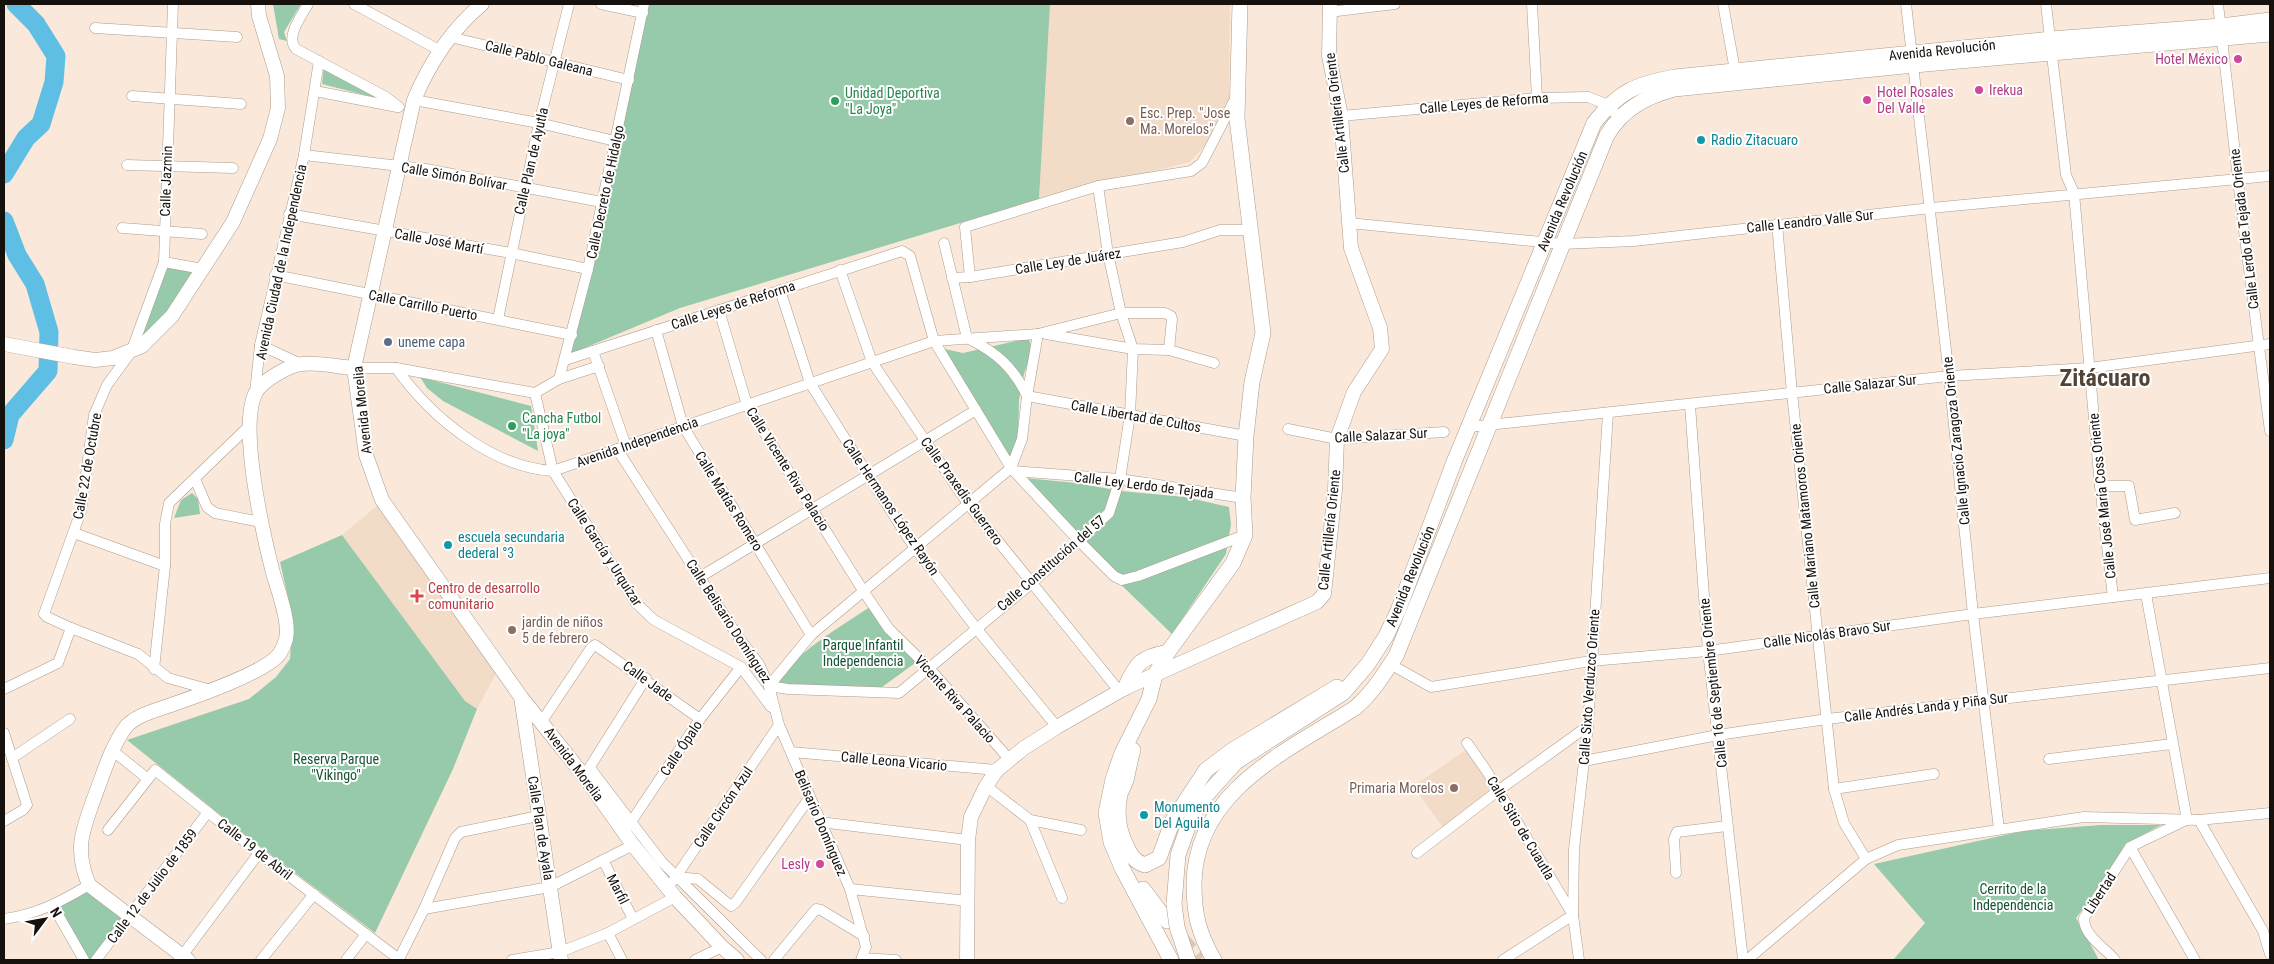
<svg xmlns="http://www.w3.org/2000/svg" width="2274" height="964" font-family="'Roboto Condensed',sans-serif">
	<rect width="100%" height="100%" fill="#fae9da"/>
	<!-- built -->
	<g fill="#f2dcc7">
		<path d="M1050,4H1230L1229,99L1206,144L1190,162L1039,199Z"/>
		<path d="M378,505L499,668L477,709L465,702L342,535Z"/>
		<path d="M1466,750L1494,790L1444,829L1413,786Z"/>
	</g>
	<!-- green -->
	<g fill="#96caaa">
		<path d="M273,4H301L284,32L287,41L279,39Z"/>
		<path d="M647,4H1050L1039,199L680,308L570,354Z"/>
		<path d="M324,67L392,102L322,84Z"/>
		<path d="M168,264L196,271L167,312L139,340Z"/>
		<path d="M1029,338L1032,351L1024,374L1019,400L1018,443L1010,463L940,348L963,353Z"/>
		<path d="M420,377L531,406L538,451L443,401L427,388Z"/>
		<path d="M1025,478L1076,483L1121,491L1185,497L1229,507L1231,524L1226,554L1172,634L1110,574Z"/>
		<path d="M192,493L198,499L200,514L174,518L181,500Z"/>
		<path d="M342,535L465,701L477,709L453,769L375,933L253,841L127,740L249,699L276,677L290,659L292,632L288,597L280,562Z"/>
		<path d="M870,607L918,661L882,687H799L775,685C793,654 840,627 870,607Z"/>
		<path d="M2101,825H2161L2127,843L2130,847L2076,918L2099,960H1893L1925,923L1874,864L2023,831Z"/>
		<path d="M89,889L125,918L93,960H89L60,907Z"/>
	</g>
	<g fill="none" stroke-linecap="round" stroke-linejoin="round">
		<!-- river -->
		<g stroke="#5ebee4" stroke-width="19">
			<path d="M4,174L26,138L41,124L54,82L56,56L36,24L16,4"/>
			<path d="M4,221L17,255L35,284L49,332L48,371L10,415L4,440"/>
		</g>
		<!-- primary-tunnel -->
		<path stroke="#d8c9bb" stroke-width="15" stroke-dasharray="15 8" stroke-linecap="butt" d="M1181,938L1199,960"/>
		<defs>
			<g id="street">
				<path d="M173,4L164,262L131,352L107,385L94,415L81,511L44,614L47,617L71,628L138,654L168,678L211,690"/>
				<path d="M308,4C301,17 285,37 296,49L386,97L399,107"/>
				<path d="M354,4L439,50"/>
				<path d="M601,4L643,13"/>
				<path d="M1532,4L1537,98"/>
				<path d="M1723,4L1736,76"/>
				<path d="M1906,4L1949,376L1973,614L1999,829"/>
				<path d="M2046,4L2066,175L2074,193L2100,486L2113,597"/>
				<path d="M2218,4L2243,223L2270,431"/>
				<path d="M1329,12L1395,4"/>
				<path d="M95,28L237,37"/>
				<path d="M450,37L629,80"/>
				<path d="M315,91L397,107"/>
				<path d="M132,96L241,104"/>
				<path d="M414,100L539,123L615,141"/>
				<path d="M1341,116L1537,98L1588,97L1608,105L1619,118"/>
				<path d="M304,155L426,169L602,202"/>
				<path d="M127,165L233,168"/>
				<path d="M289,214L511,253L588,269"/>
				<path d="M1349,223L1562,244L1634,241L1931,208L2270,176"/>
				<path d="M1777,224L1792,393L1834,789L1844,823L1866,859"/>
				<path d="M122,228L202,234"/>
				<path d="M944,243L967,338"/>
				<path d="M164,262L203,269"/>
				<path d="M840,270L872,362L968,504L1120,692"/>
				<path d="M275,275L572,335"/>
				<path d="M970,277L965,227L1098,186L1191,171L1202,163L1236,97"/>
				<path d="M952,278L970,277L1183,242L1220,230H1251"/>
				<path d="M780,290L810,383L868,475L914,547L976,628L1057,727"/>
				<path d="M719,310L747,405L864,592L889,629L929,668L1010,760"/>
				<path d="M498,319L539,123L569,4"/>
				<path d="M656,330L683,426L811,635"/>
				<path d="M1046,334L1133,349L1169,350L1214,363"/>
				<path d="M969,339C996,352 1014,368 1027,396"/>
				<path d="M260,345L301,364"/>
				<path d="M593,351L626,446"/>
				<path d="M565,360L902,251L910,256L934,341L1011,468L1078,540L1114,576L1122,580L1138,576L1245,535"/>
				<path d="M354,368H396C431,417 491,467 553,471L934,341L1038,334L1121,313H1165L1171,316L1172,319L1169,350"/>
				<path d="M396,368L535,393L559,379L599,366"/>
				<path d="M559,379L588,269L644,4"/>
				<path d="M255,393L260,345L304,155L319,61"/>
				<path d="M535,393L553,471L636,603L654,620L741,667L771,707"/>
				<path d="M1027,396L1246,436"/>
				<path d="M1690,405L1708,651L1743,960"/>
				<path d="M1469,427L1949,376L2089,368L2270,344"/>
				<path d="M1288,429L1337,439L1444,432"/>
				<path d="M617,449L739,638L759,664L769,686L779,725L850,889L866,947L861,960"/>
				<path d="M1014,471L1120,479L1243,498"/>
				<path d="M195,479L207,507L215,513L260,522"/>
				<path d="M2100,486H2129L2135,520L2175,513"/>
				<path d="M74,533L165,566"/>
				<path d="M700,577L976,410"/>
				<path d="M2146,594L2187,820"/>
				<path d="M1390,664L1431,687L1591,661L1708,651L1973,614L2270,578"/>
				<path d="M154,669L165,566V524L169,503L249,426"/>
				<path d="M769,686L788,689L899,693L1032,583L1109,513L1120,479L1130,415L1133,349L1121,313L1108,254L1098,186"/>
				<path d="M769,686L811,635L1011,468L1022,439L1027,396L1038,334"/>
				<path d="M4,689L58,663L71,628"/>
				<path d="M542,721L591,648L595,645L700,719"/>
				<path d="M4,733L27,805L23,810L4,821"/>
				<path d="M1467,743L1486,770L1573,915L1503,960"/>
				<path d="M113,751L148,779L155,770L259,853L400,960"/>
				<path d="M791,752L997,770"/>
				<path d="M12,758L70,719"/>
				<path d="M2049,759L2172,744"/>
				<path d="M1584,761L1718,735L1827,719L2270,668"/>
				<path d="M590,768L661,861L761,960"/>
				<path d="M586,773L646,678"/>
				<path d="M986,786L1030,820L1062,898"/>
				<path d="M1834,789L1934,774"/>
				<path d="M1030,820L1081,830"/>
				<path d="M2199,820L2263,931L2270,954"/>
				<path d="M820,822L968,840"/>
				<path d="M629,825L700,719L741,667"/>
				<path d="M108,830L148,779"/>
				<path d="M2130,847L2195,960"/>
				<path d="M1417,853L1499,790L1588,726"/>
				<path d="M603,860L633,919"/>
				<path d="M1676,873L1674,839L1677,832L1727,826"/>
				<path d="M676,877L698,879L731,906L736,902L810,797"/>
				<path d="M673,881L779,725"/>
				<path d="M850,889L969,901"/>
				<path d="M53,906L84,960"/>
				<path d="M424,909L550,887L633,845"/>
				<path d="M4,919C38,914 60,902 89,885"/>
				<path d="M608,933L622,960"/>
				<path d="M862,958L896,960"/>
				<path d="M399,959L424,909L455,838L461,832L538,816"/>
				<path d="M96,960L208,812"/>
				<path d="M179,960L259,853"/>
				<path d="M261,960L314,894"/>
				<path d="M346,960L366,934"/>
				<path d="M512,960L560,952L608,933L675,897"/>
				<path d="M695,960L722,947"/>
				<path d="M774,960L816,909L821,910L864,936"/>
				<path d="M1579,960L1573,915L1574,849L1588,726L1608,413"/>
				<path d="M1747,960L1866,859L1898,845L2084,817L2199,820L2270,813"/>
				<path d="M2115,960C2105,948 2083,935 2084,918L2130,847L2184,821"/>
			</g>
			<g id="secondary">
				<path d="M482,4C451,30 430,62 414,100L354,368L366,455L382,500L521,697L584,776L633,845L675,897L722,947L737,960"/>
				<path d="M4,344L74,357L95,360L113,358L142,346L172,316L233,222L270,139L278,108L277,76L259,16L258,4"/>
				<path d="M521,697L561,960"/>
				<path d="M188,960L89,885C75,851 81,834 93,801C102,778 110,749 125,728C134,716 154,711 168,706C191,698 268,672 280,653C282,650 285,643 286,639C290,622 278,590 273,573C263,534 239,429 255,394C260,382 289,365 302,364C318,362 338,367 354,368"/>
				<path d="M967,960L968,840L971,817L986,786L997,770L1024,748L1057,727L1125,688L1317,602L1324,594L1335,490L1337,439L1354,392L1382,349L1380,328L1351,248L1341,116L1329,56L1330,4"/>
			</g>
			<g id="primary">
				<path d="M1125,688C1136,663 1141,657 1168,652"/>
				<path d="M1133,750C1130,759 1129,768 1127,776C1126,783 1122,788 1120,794C1116,813 1118,830 1127,847C1131,856 1135,862 1145,865L1159,858L1173,820L1206,770L1231,751L1337,687"/>
				<path d="M1143,889L1167,921"/>
				<path d="M1174,904L1178,855L1189,824L1201,801L1236,762L1343,693L1368,664L1386,636L1398,611L1454,462L1594,123C1619,91 1636,84 1675,77L2051,39L2221,26L2270,20"/>
				<path d="M1171,960L1122,868L1111,842L1106,813L1113,779L1122,753L1149,699L1155,675L1168,652L1233,563L1245,535L1243,498L1246,436L1252,382L1263,333L1237,119L1240,4"/>
				<path d="M1214,960C1199,934 1194,915 1194,884C1195,791 1287,751 1355,708C1373,693 1383,675 1396,656L1607,135C1623,109 1645,97 1674,89L1914,65L2270,34"/>
			</g>
		</defs>
		<!-- street casing -->
		<use href="#street" stroke="#ab9c8d" stroke-width="11"/>
		<!-- secondary casing -->
		<use href="#secondary" stroke="#ab9c8d" stroke-width="15"/>
		<!-- primary casing -->
		<use href="#primary" stroke="#ab9c8d" stroke-width="16"/>
		<!-- street -->
		<use href="#street" stroke="#fff" stroke-width="10"/>
		<!-- secondary -->
		<use href="#secondary" stroke="#fff" stroke-width="14"/>
		<!-- primary -->
		<use href="#primary" stroke="#fff" stroke-width="15"/>
		<defs>
			<path id="primary-bridge" d="M1174,904L1177,927L1188,960"/>
		</defs>
		<!-- primary-bridge casing -->
		<use href="#primary-bridge" stroke="#ab9c8d" stroke-width="16" stroke-linecap="butt"/>
		<!-- primary-bridge -->
		<use href="#primary-bridge" stroke="#fff" stroke-width="15"/>
	</g>
	<!-- markers -->
	<g fill="#d1479c" stroke="#fff" stroke-width="2">
		<circle cx="2238" cy="59" r="5"/>
		<circle cx="1979" cy="90" r="5"/>
		<circle cx="1867" cy="100" r="5"/>
		<circle cx="820" cy="864" r="5"/>
	</g>
	<g fill="#2e9e5b" stroke="#fff" stroke-width="2">
		<circle cx="835" cy="101" r="5"/>
		<circle cx="512" cy="426" r="5"/>
	</g>
	<g fill="#8d6e63" stroke="#fff" stroke-width="2">
		<circle cx="1130" cy="121" r="5"/>
		<circle cx="512" cy="630" r="5"/>
		<circle cx="1454" cy="788" r="5"/>
	</g>
	<g fill="#0f9aa8" stroke="#fff" stroke-width="2">
		<circle cx="1701" cy="140" r="5"/>
		<circle cx="448" cy="545" r="5"/>
		<circle cx="1144" cy="815" r="5"/>
	</g>
	<circle fill="#5c6f8a" stroke="#fff" stroke-width="2" cx="388" cy="342" r="5"/>
	<path fill="#e0444e" stroke="#fff" stroke-width="2" d="M414.5 588.5h5v5h5v5h-5v5h-5v-5h-5v-5h5z"/>
	<g text-anchor="middle" stroke-width="4" stroke-linejoin="round" paint-order="stroke">
		<!-- street labels -->
		<g font-size="14" fill="#16110c" stroke="#fff">
			<text transform="translate(1942 50) rotate(-6)" y="5">Avenida Revolución</text>
			<text transform="translate(539 58) rotate(14)" y="5">Calle Pablo Galeana</text>
			<text transform="translate(1484 103) rotate(-5)" y="5">Calle Leyes de Reforma</text>
			<text transform="translate(1337 113) rotate(-97)" y="5">Calle Artillería Oriente</text>
			<text transform="translate(531 161) rotate(-77)" y="5">Calle Plan de Ayutla</text>
			<text transform="translate(454 176) rotate(10)" y="5">Calle Simón Bolívar</text>
			<text transform="translate(166 181) rotate(-88)" y="5">Calle Jazmin</text>
			<text transform="translate(605 192) rotate(-78)" y="5">Calle Decreto de Hidalgo</text>
			<text transform="translate(1562 201) rotate(-67)" y="5">Avenida Revolución</text>
			<text transform="translate(1810 221) rotate(-6)" y="5">Calle Leandro Valle Sur</text>
			<text transform="translate(2244 229) rotate(-97)" y="5">Calle Lerdo de Tejada Oriente</text>
			<text transform="translate(439 241) rotate(10)" y="5">Calle José Martí</text>
			<text transform="translate(1068 261) rotate(-9)" y="5">Calle Ley de Juárez</text>
			<text transform="translate(281 262) rotate(-78)" y="5">Avenida Ciudad de la Independencia</text>
			<text transform="translate(423 305) rotate(11)" y="5">Calle Carrillo Puerto</text>
			<text transform="translate(733 305) rotate(-18)" y="5">Calle Leyes de Reforma</text>
			<text transform="translate(1870 384) rotate(-6)" y="5">Calle Salazar Sur</text>
			<text transform="translate(362 410) rotate(-96)" y="5">Avenida Morelia</text>
			<text transform="translate(1136 416) rotate(10)" y="5">Calle Libertad de Cultos</text>
			<text transform="translate(1381 435) rotate(-3)" y="5">Calle Salazar Sur</text>
			<text transform="translate(1956 441) rotate(-96)" y="5">Calle Ignacio Zaragoza Oriente</text>
			<text transform="translate(637 442) rotate(-19)" y="5">Avenida Independencia</text>
			<text transform="translate(87 466) rotate(-80)" y="5">Calle 22 de Octubre</text>
			<text transform="translate(788 469) rotate(58)" y="5">Calle Vicente Riva Palacio</text>
			<text transform="translate(1144 485) rotate(7)" y="5">Calle Ley Lerdo de Tejada</text>
			<text transform="translate(962 491) rotate(54)" y="5">Calle Praxedis Guerrero</text>
			<text transform="translate(2102 496) rotate(-96)" y="5">Calle José María Coss Oriente</text>
			<text transform="translate(729 501) rotate(58)" y="5">Calle Matías Romero</text>
			<text transform="translate(891 507) rotate(56)" y="5">Calle Hermanos López Rayón</text>
			<text transform="translate(1805 516) rotate(-96)" y="5">Calle Mariano Matamoros Oriente</text>
			<text transform="translate(1329 530) rotate(-84)" y="5">Calle Artillería Oriente</text>
			<text transform="translate(605 552) rotate(57)" y="5">Calle García y Urquízar</text>
			<text transform="translate(1051 563) rotate(-41)" y="5">Calle Constitución del 57</text>
			<text transform="translate(1410 576) rotate(-68)" y="5">Avenida Revolución</text>
			<text transform="translate(729 621) rotate(57)" y="5">Calle Belisario Domínguez</text>
			<text transform="translate(1827 634) rotate(-8)" y="5">Calle Nicolás Bravo Sur</text>
			<text transform="translate(648 681) rotate(36)" y="5">Calle Jade</text>
			<text transform="translate(1713 683) rotate(-96)" y="5">Calle 16 de Septiembre Oriente</text>
			<text transform="translate(1589 687) rotate(-86)" y="5">Calle Sixto Verduzco Oriente</text>
			<text transform="translate(955 699) rotate(48)" y="5">Vicente Riva Palacio</text>
			<text transform="translate(1926 707) rotate(-7)" y="5">Calle Andrés Landa y Piña Sur</text>
			<text transform="translate(681 748) rotate(-56)" y="5">Calle Ópalo</text>
			<text transform="translate(894 761) rotate(5)" y="5">Calle Leona Vicario</text>
			<text transform="translate(574 764) rotate(53)" y="5">Avenida Morelia</text>
			<text transform="translate(723 807) rotate(-56)" y="5">Calle Circón Azul</text>
			<text transform="translate(821 823) rotate(67)" y="5">Belisario Domínguez</text>
			<text transform="translate(541 828) rotate(81)" y="5">Calle Plan de Ayala</text>
			<text transform="translate(1521 828) rotate(59)" y="5">Calle Sitio de Cuautla</text>
			<text transform="translate(255 849) rotate(38)" y="5">Calle 19 de Abril</text>
			<text transform="translate(152 886) rotate(-53)" y="5">Calle 12 de Julio de 1859</text>
			<text transform="translate(618 889) rotate(63)" y="5">Marfil</text>
			<text transform="translate(2100 893) rotate(-57)" y="5">Libertad</text>
		</g>
		<!-- hotel labels -->
		<g font-size="14" fill="#b23c85" stroke="#fff" text-anchor="end">
			<text x="2228" y="64">Hotel México</text>
			<text x="1989" y="95" text-anchor="start">Irekua</text>
			<text x="1877" y="97" text-anchor="start">Hotel Rosales<tspan x="1877" dy="16">Del Valle</tspan></text>
			<text x="810" y="869">Lesly</text>
		</g>
		<!-- leisure labels -->
		<g font-size="14" fill="#27864d" stroke="#fff" text-anchor="start">
			<text x="845" y="98">Unidad Deportiva<tspan x="845" dy="16">"La Joya"</tspan></text>
			<text x="522" y="423">Cancha Futbol<tspan x="522" dy="16">"La joya"</tspan></text>
		</g>
		<!-- education labels -->
		<g font-size="14" fill="#785e54" stroke="#fff" text-anchor="start">
			<text x="1140" y="118">Esc. Prep. "Jose<tspan x="1140" dy="16">Ma. Morelos"</tspan></text>
			<text x="522" y="627">jardin de niños<tspan x="522" dy="16">5 de febrero</tspan></text>
			<text x="1444" y="793" text-anchor="end">Primaria Morelos</text>
		</g>
		<!-- culture labels -->
		<g font-size="14" fill="#0d838f" stroke="#fff" text-anchor="start">
			<text x="1711" y="145">Radio Zitacuaro</text>
			<text x="458" y="542">escuela secundaria<tspan x="458" dy="16">dederal °3</tspan></text>
			<text x="1154" y="812">Monumento<tspan x="1154" dy="16">Del Aguila</tspan></text>
		</g>
		<!-- service labels -->
		<g font-size="14" fill="#4e5e75" stroke="#fff" text-anchor="start">
			<text x="398" y="347">uneme capa</text>
		</g>
		<!-- health labels -->
		<g font-size="14" fill="#be3a42" stroke="#fff" text-anchor="start">
			<text x="428" y="593">Centro de desarrollo<tspan x="428" dy="16">comunitario</tspan></text>
		</g>
		<!-- park labels -->
		<g font-size="14" fill="#155334" stroke="#fff">
			<text x="863" y="650">Parque Infantil<tspan x="863" dy="16">Independencia</tspan></text>
			<text x="336" y="764">Reserva Parque<tspan x="336" dy="16">"Vikingo"</tspan></text>
			<text x="2013" y="894">Cerrito de la<tspan x="2013" dy="16">Independencia</tspan></text>
		</g>
		<!-- town labels -->
		<g font-size="24" font-weight="bold" fill="#524538" stroke="#fff">
			<text x="2105" y="386">Zitácuaro</text>
		</g>
	</g>
	<!-- border -->
	<rect width="2274" height="964" fill="none" stroke="#16110c" stroke-width="10"/>
	<!-- north arrow -->
	<g transform="translate(45 919) rotate(58)" stroke="#ffffff" stroke-width="4" paint-order="stroke">
	<path d="M0-4L9 19L0 12L-9 19Z" fill="#16110c"/>
	<text y="-8" font-size="14" font-weight="bold" text-anchor="middle" fill="#16110c">N</text>
	</g>
</svg>
